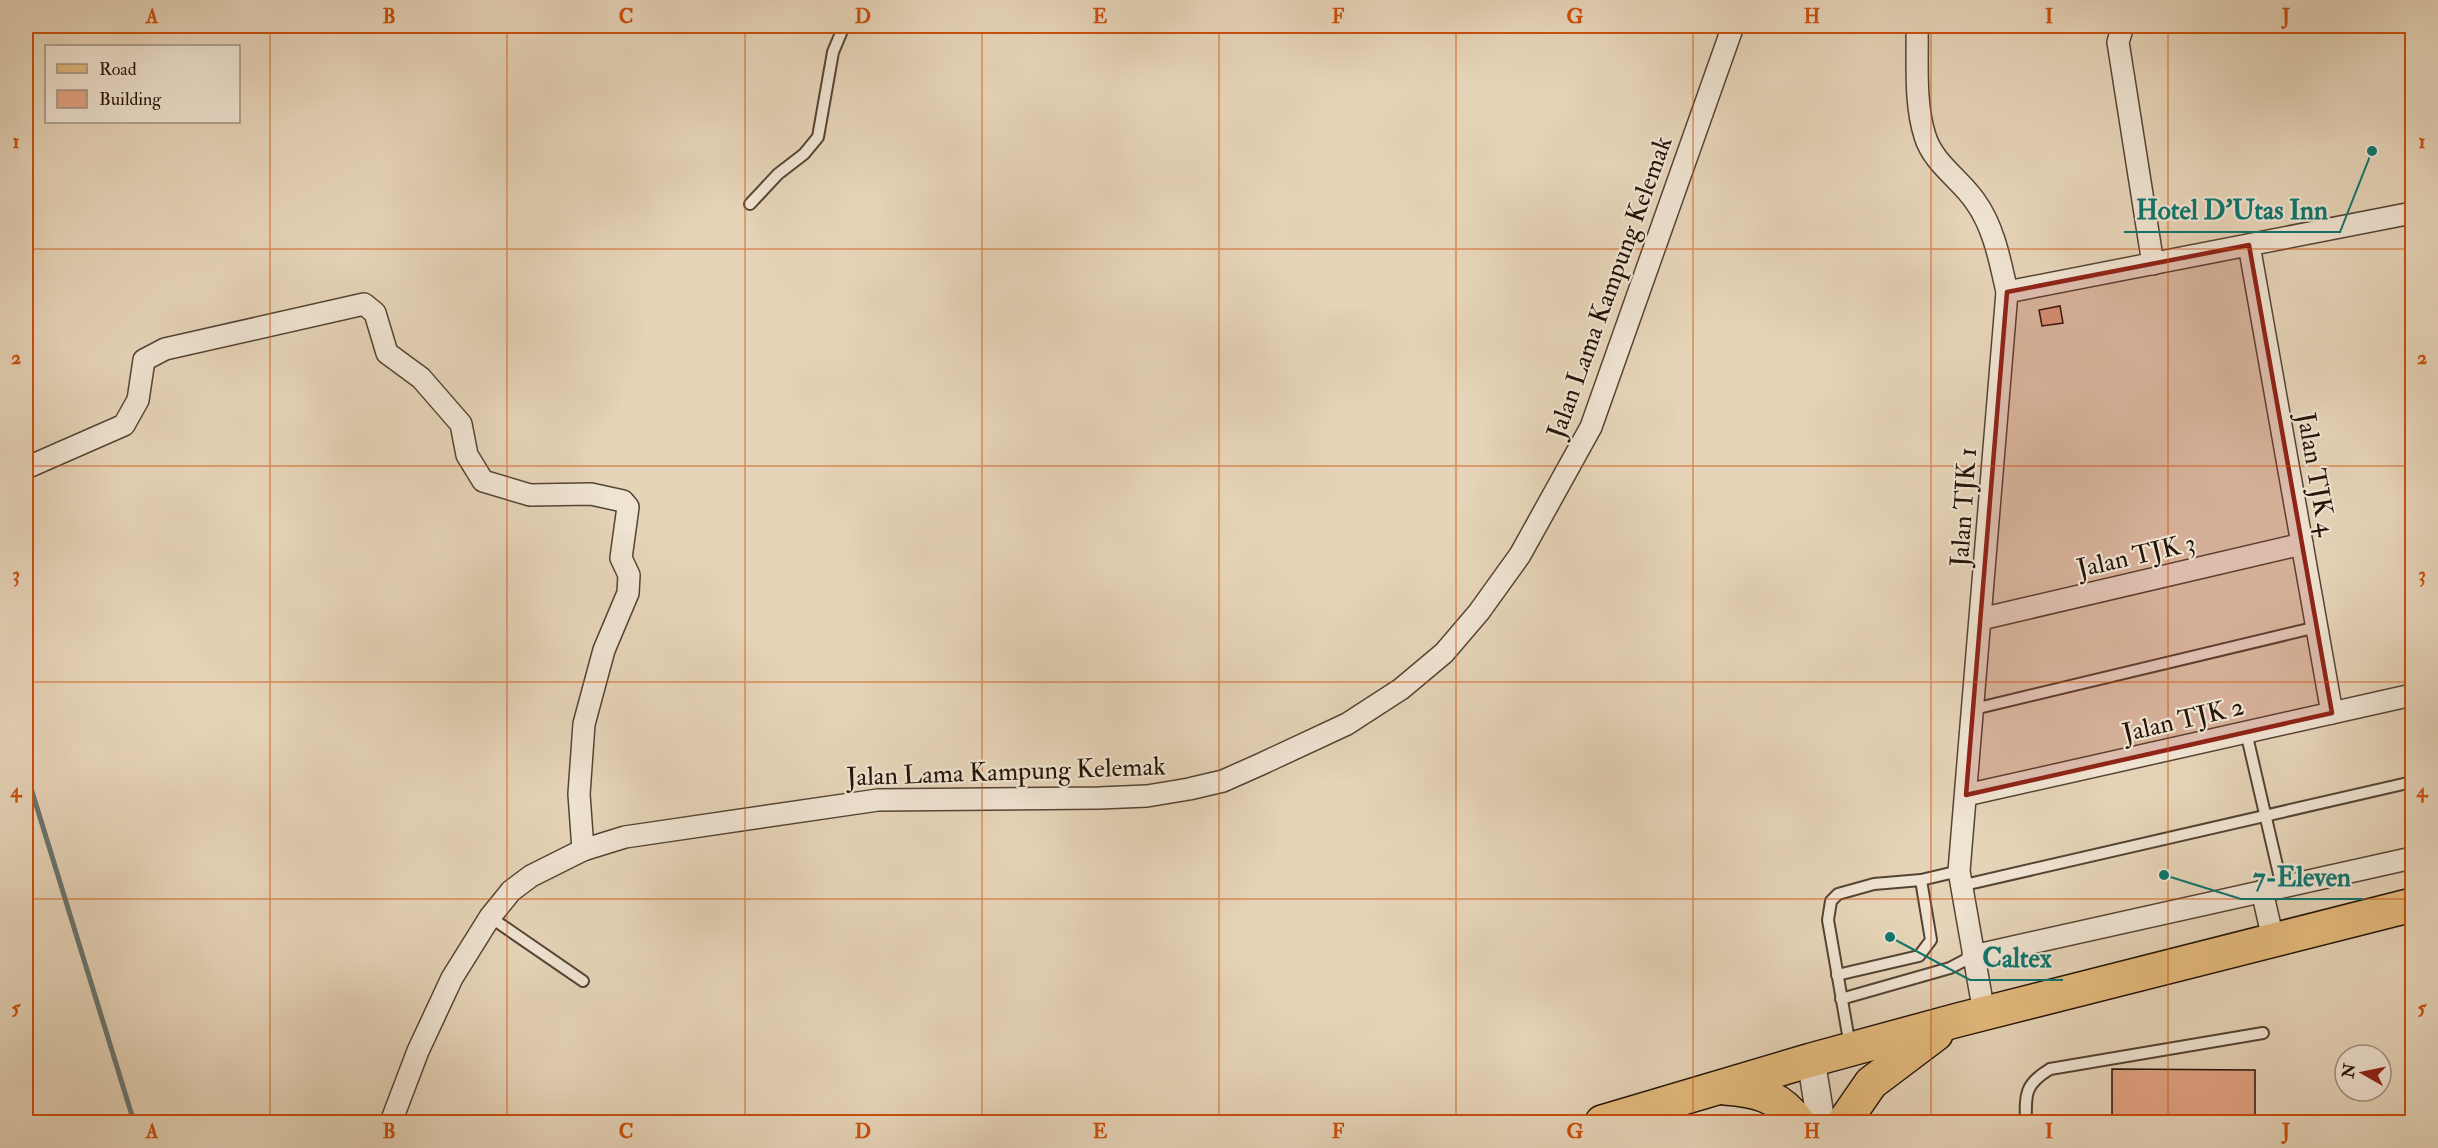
<svg xmlns="http://www.w3.org/2000/svg" width="2438" height="1148" font-family="'IM FELL Double Pica',serif">
	<rect width="100%" height="100%" fill="#e6d4b8"/>
	<filter id="stains"><feTurbulence type="fractalNoise" baseFrequency=".00333" numOctaves="4"/><feColorMatrix values="0 0 0 0 .2 0 0 0 0 .09 0 0 0 0 .02 0 0 0 .5 -.17"/></filter>
	<radialGradient id="worn" r=".72"><stop offset=".6" stop-color="#630" stop-opacity="0"/><stop offset="1" stop-color="#630" stop-opacity=".3"/></radialGradient>
	<g fill="none" stroke-linecap="round" stroke-linejoin="round">
		<!-- stream -->
		<path stroke="#697670" stroke-width="5" d="M26,772L134,1122"/>
	</g>
	<!-- building -->
	<g fill="#e2a383" stroke="#251408" stroke-width="1.5">
		<path d="M2060,306L2063,323L2042,326L2039,310Z"/>
		<path d="M2112,1069L2255,1070V1122H2112Z"/>
	</g>
	<g fill="none" stroke-linecap="round" stroke-linejoin="round">
		<defs>
			<g id="service">
				<path d="M750,204L778,174L804,154L818,137L833,52L844,26"/>
				<path d="M1974,709L2317,627"/>
				<path d="M2246,732L2282,887"/>
				<path d="M1960,886L2412,782"/>
				<path d="M490,917L583,981"/>
				<path d="M1837,975L1919,956L1931,940L1921,880"/>
				<path d="M1841,999L1950,968L1973,956"/>
				<path d="M1850,1046L1828,920L1831,901L1838,894L1874,884L1921,880L1959,871"/>
				<path d="M2026,1122C2025,1094 2025,1084 2050,1069L2263,1033"/>
			</g>
			<g id="minor">
				<path d="M1917,26C1918,60 1914,102 1925,136C1933,163 1960,179 1975,201C1994,227 2000,261 2007,292L1959,871L1984,1013"/>
				<path d="M2123,26L2118,42L2153,264"/>
				<path d="M2249,245L2332,713"/>
				<path d="M2007,292L2412,213"/>
				<path d="M26,468L124,425L138,400L144,360L165,349L364,304L375,313L387,353L421,378L461,424L467,455L483,481L530,495L591,494L623,501L628,507L621,558L629,575L628,593L604,650L584,724L579,794L583,850"/>
				<path d="M1981,619L2302,544"/>
				<path d="M1966,795L2412,695"/>
				<path d="M2262,891L2273,939"/>
				<path d="M1973,956L2412,858"/>
				<path d="M391,1122L418,1051L452,978L490,917L511,891L531,876L583,850L625,837L878,800L1099,798L1147,796L1189,789L1223,781L1259,765L1347,724L1401,689L1444,653L1479,612L1520,555L1591,427L1733,26"/>
			</g>
			<path id="tertiary" d="M1811,1060L1821,1122"/>
			<g id="primary">
				<path d="M1725,1088C1756,1090 1779,1096 1798,1122"/>
				<path d="M1602,1122L1811,1060L1958,1020L2412,905"/>
				<path d="M1844,1122L1871,1083L1936,1034"/>
			</g>
		</defs>
		<!-- service casing -->
		<use href="#service" stroke="#554434" stroke-width="14"/>
		<!-- minor casing -->
		<use href="#minor" stroke="#554434" stroke-width="24"/>
		<!-- tertiary casing -->
		<use href="#tertiary" stroke="#554434" stroke-width="30"/>
		<!-- primary casing -->
		<use href="#primary" stroke="#251408" stroke-width="36"/>
		<!-- service -->
		<use href="#service" stroke="#efe3d1" stroke-width="10"/>
		<!-- minor -->
		<use href="#minor" stroke="#efe3d1" stroke-width="21"/>
		<!-- tertiary -->
		<use href="#tertiary" stroke="#efe3d1" stroke-width="27"/>
		<!-- primary -->
		<use href="#primary" stroke="#e3ba7c" stroke-width="33"/>
	</g>
	<!-- marked area -->
	<path fill="#8f2418" fill-opacity="0.2" stroke="#8f2418" stroke-width="4.5" stroke-linejoin="round" d="M2249,245L2332,713L1966,795L2007,292Z"/>
	<!-- grid -->
	<path fill="none" stroke="#cb4f0b" stroke-width="1.5" stroke-opacity="0.55" d="M270,26V1122M507,26V1122M745,26V1122M982,26V1122M1219,26V1122M1456,26V1122M1693,26V1122M1931,26V1122M2168,26V1122M26,249H2412M26,466H2412M26,682H2412M26,899H2412"/>
	<g text-anchor="middle" stroke-width="4.5" stroke-linejoin="round" paint-order="stroke">
		<!-- street labels -->
		<g font-size="26" fill="#251408" stroke="#efe3d1">
			<text transform="translate(1609 287) rotate(-70)" y="9">Jalan Lama Kampung Kelemak</text>
			<text transform="translate(2317 474) rotate(80)" y="9">Jalan TJK 4</text>
			<text transform="translate(1963 507) rotate(-86)" y="9">Jalan TJK 1</text>
			<text transform="translate(2136 555) rotate(-13)" y="9">Jalan TJK 3</text>
			<text transform="translate(2183 719) rotate(-13)" y="9">Jalan TJK 2</text>
			<text transform="translate(1006 771) rotate(-2)" y="9">Jalan Lama Kampung Kelemak</text>
		</g>
	</g>
	<!-- callouts -->
	<path fill="none" stroke="#0f766e" stroke-width="2" d="M2372 151L2340 232H2124M2164 875L2241 899H2363M1890 937L1970 980H2063"/>
	<g fill="#0f766e" stroke="#efe3d1" stroke-width="2">
		<circle cx="2372" cy="151" r="6"/>
		<circle cx="2164" cy="875" r="6"/>
		<circle cx="1890" cy="937" r="6"/>
	</g>
	<g font-size="27" text-anchor="middle" font-weight="bold" fill="#0f766e" stroke="#efe3d1" stroke-width="4.5" stroke-linejoin="round" paint-order="stroke">
		<text x="2232" y="219">Hotel D'Utas Inn</text>
		<text x="2302" y="886">7-Eleven</text>
		<text x="2017" y="967">Caltex</text>
	</g>
	<!-- margin -->
	<rect width="2438" height="1148" fill="none" stroke="#e6d4b8" stroke-width="66"/>
	<!-- legend -->
	<rect x="45" y="45" width="195" height="78" fill="#efe3d1" stroke="#9e9081" stroke-width="1.5"/>
	<rect x="57" y="64" width="30" height="9" fill="#e3ba7c" stroke="#9e9081" stroke-width="1.5"/>
	<text x="99" y="75" font-size="18" fill="#251408">Road</text>
	<rect x="57" y="90" width="30" height="18" fill="#e2a383" stroke="#9e9081" stroke-width="1.5"/>
	<text x="99" y="105" font-size="18" fill="#251408">Building</text>
	<!-- north arrow -->
	<g transform="translate(2363 1073) rotate(279)"><circle r="28" fill="#efe3d1" stroke="#9e9081" stroke-width="1.5"/>
	<path d="M0-4.5L10 22L0 15L-10 22Z" fill="#8f2418"/>
	<text y="-9" font-size="16" font-weight="bold" text-anchor="middle" fill="#251408">N</text>
	</g>
	<rect x="33" y="33" width="2372" height="1082" fill="none" stroke="#cb4f0b" stroke-width="2"/>
	<g font-size="20" text-anchor="middle" font-weight="bold" fill="#cb4f0b">
		<text x="152" y="23">A</text>
		<text x="389" y="23">B</text>
		<text x="626" y="23">C</text>
		<text x="863" y="23">D</text>
		<text x="1100" y="23">E</text>
		<text x="1338" y="23">F</text>
		<text x="1575" y="23">G</text>
		<text x="1812" y="23">H</text>
		<text x="2049" y="23">I</text>
		<text x="2286" y="23">J</text>
		<text x="16" y="148">1</text>
		<text x="2422" y="148">1</text>
		<text x="16" y="364">2</text>
		<text x="2422" y="364">2</text>
		<text x="16" y="581">3</text>
		<text x="2422" y="581">3</text>
		<text x="16" y="797">4</text>
		<text x="2422" y="797">4</text>
		<text x="16" y="1014">5</text>
		<text x="2422" y="1014">5</text>
		<text x="152" y="1138">A</text>
		<text x="389" y="1138">B</text>
		<text x="626" y="1138">C</text>
		<text x="863" y="1138">D</text>
		<text x="1100" y="1138">E</text>
		<text x="1338" y="1138">F</text>
		<text x="1575" y="1138">G</text>
		<text x="1812" y="1138">H</text>
		<text x="2049" y="1138">I</text>
		<text x="2286" y="1138">J</text>
	</g>
	<rect width="100%" height="100%" filter="url(#stains)"/>
	<rect width="100%" height="100%" fill="url(#worn)"/>
</svg>
